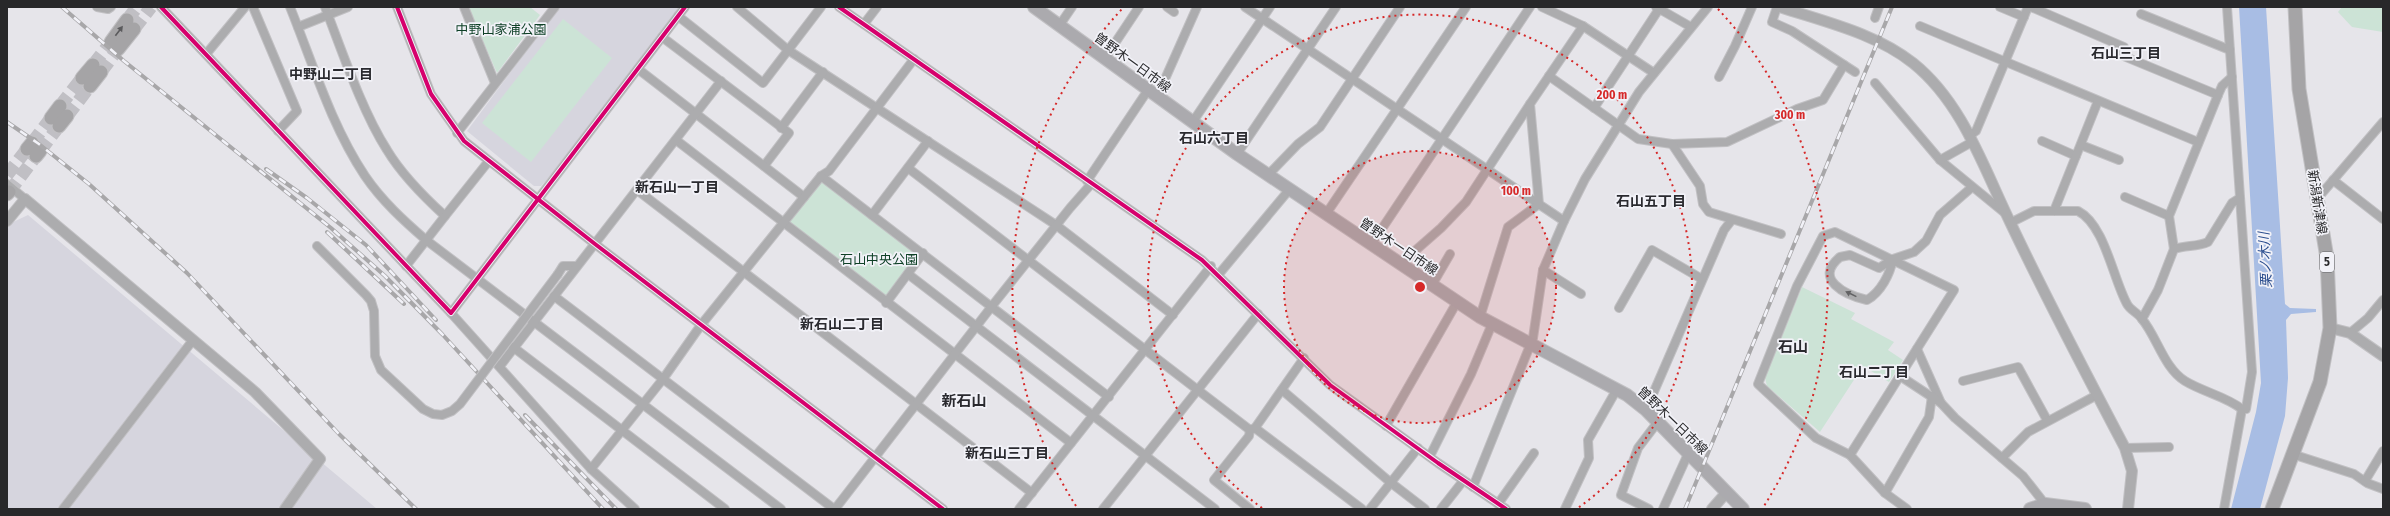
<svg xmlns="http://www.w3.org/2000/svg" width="2390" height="516" font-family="'Fira Sans Condensed','Noto Sans JP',sans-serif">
	<rect width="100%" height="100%" fill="#e6e5ea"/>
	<!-- built -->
	<g fill="#d6d5de">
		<path d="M559,7H680L562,163L541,186H534L467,131Z"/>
		<path d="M28,215L377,509H7V225Z"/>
	</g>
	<!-- green -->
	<g fill="#cce3d6">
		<path d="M468,7H530L540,15L497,73Z"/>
		<path d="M2342,7H2383V32L2352,27L2338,12Z"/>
		<path d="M563,19L612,58L531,162L482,123Z"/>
		<path d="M821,181L918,256L886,297L789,222Z"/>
		<path d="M1802,287L1855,313L1851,319L1894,342L1888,350L1903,360L1889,382L1863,366L1820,432L1767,386L1765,378Z"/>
	</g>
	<!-- water -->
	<path fill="#a8bde4" d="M2239,7H2266L2285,304L2290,308L2316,309V312L2291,314L2286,320L2288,378L2285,416L2260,509H2231L2256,412L2261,383Z"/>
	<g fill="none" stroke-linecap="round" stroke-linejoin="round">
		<!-- primary-tunnel -->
		<g stroke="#c0bfc4" stroke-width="13" stroke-dasharray="13 6" stroke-linecap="butt">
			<path d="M127,20L137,7"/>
			<path d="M134,29L151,7"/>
			<path d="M93,65L111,42"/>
			<path d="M101,72L118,49"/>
			<path d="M60,106L82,78"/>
			<path d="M67,116L90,86"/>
			<path d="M32,143L51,118"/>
			<path d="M40,151L59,126"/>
			<path d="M7,175L27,149"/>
			<path d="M9,192L36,156"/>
		</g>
		<defs>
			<g id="minor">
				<path d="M97,7L108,9L111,7"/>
				<path d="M161,7L451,313L685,7"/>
				<path d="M253,7L297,111L278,131"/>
				<path d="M290,7C313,64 331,125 365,176C382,201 404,221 426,240L781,509"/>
				<path d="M325,7C342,51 362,111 387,150C402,175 423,196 445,216L406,266"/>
				<path d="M397,7L431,94L464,141L595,244L943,509"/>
				<path d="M464,7L495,83"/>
				<path d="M737,7L788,50L1056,225L1173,315"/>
				<path d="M839,7L1202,260L1330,385L1438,463L1506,509"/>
				<path d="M1167,7L1174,12"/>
				<path d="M1245,7L1564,221"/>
				<path d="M1542,7L1583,26L1654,73"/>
				<path d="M1656,7L1691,27"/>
				<path d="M1777,7L1772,22L1792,31L1855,72"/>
				<path d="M2000,7L2024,17"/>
				<path d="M2031,7L2124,47L2121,55L2218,95"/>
				<path d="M2141,14L2230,50"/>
				<path d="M678,16L763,83L821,7"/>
				<path d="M1875,18L1879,7"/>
				<path d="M864,24L877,7"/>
				<path d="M1059,26L1072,7"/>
				<path d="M1920,26L2198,142"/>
				<path d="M298,27L348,7"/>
				<path d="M662,37L789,133L764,166"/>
				<path d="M207,53L245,7"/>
				<path d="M1105,58L1139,7"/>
				<path d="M914,59L829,171L821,176L1109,397"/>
				<path d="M638,69L804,197"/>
				<path d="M1549,76L1638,139L1672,144L1727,142L1797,109L1823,100L1844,65"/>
				<path d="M1719,77L1735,46L1752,7"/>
				<path d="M1875,83L1940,160L2006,214"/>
				<path d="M1157,97L1197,7"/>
				<path d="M1594,108L1659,9"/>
				<path d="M1192,123L1270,7"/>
				<path d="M781,128L823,72"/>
				<path d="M457,133L555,7"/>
				<path d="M1969,136L1976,131L2028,7"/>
				<path d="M676,140L1071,443"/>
				<path d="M2042,141L2076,156"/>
				<path d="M1672,144L1700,186L1703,204L1709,212L1781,234"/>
				<path d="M2081,145L2119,160"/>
				<path d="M1237,154L1336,7"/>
				<path d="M1940,160L1972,142"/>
				<path d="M908,168L1250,430"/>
				<path d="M1268,175L1298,144L1320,127L1400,7"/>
				<path d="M2333,180L2383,219"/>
				<path d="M1087,181L1148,90"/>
				<path d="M7,184L25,199"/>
				<path d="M637,190L1032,493"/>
				<path d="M2125,197L2169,216"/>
				<path d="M2317,199L2383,122"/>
				<path d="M2054,211L2098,101"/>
				<path d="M1326,214L1466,7"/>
				<path d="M872,215L928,141"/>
				<path d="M445,216L488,162"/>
				<path d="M2010,223L2034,211H2078C2105,225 2113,279 2127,304C2130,310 2138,313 2142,319C2157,337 2164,368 2185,381C2203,392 2225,396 2242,409"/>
				<path d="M1835,232L1954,290L1850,455L1816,438L1758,384L1797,286L1823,236Z"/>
				<path d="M1371,245L1530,7"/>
				<path d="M317,246L366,295L371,301L374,311"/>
				<path d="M2174,249L2169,216L2218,95L2222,86L2232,77"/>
				<path d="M1893,259C1890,274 1881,292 1867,300C1845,295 1813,279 1840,257L1850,255L1879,268L1893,259L1914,252L1926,241L1940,215L1971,188"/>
				<path d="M1400,264L1441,228L1466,202L1530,104"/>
				<path d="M1543,270L1581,294"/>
				<path d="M558,274L563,266H576"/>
				<path d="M908,274L1215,509"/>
				<path d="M1219,274L1289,190"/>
				<path d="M1432,285L1450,254"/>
				<path d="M554,296L834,509"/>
				<path d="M886,303L923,253"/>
				<path d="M1619,308L1652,250L1702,279"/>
				<path d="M451,313L591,469L635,509"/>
				<path d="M1480,317L1508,227L1539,204L1530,104L1583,26"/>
				<path d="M2142,319L2158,290L2174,249C2186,245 2197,247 2208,242L2232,203L2240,198"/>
				<path d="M2350,333L2368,318L2383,300"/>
				<path d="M513,347L725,509"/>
				<path d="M1917,349L1941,403"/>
				<path d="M500,366L721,81"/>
				<path d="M1900,376L1941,403L1955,418L2023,476L2045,504"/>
				<path d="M1963,381L2018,367L2047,420"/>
				<path d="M1282,390L1390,482L1425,509"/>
				<path d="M1646,410L1724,230L1731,221"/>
				<path d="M1386,426L1457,302"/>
				<path d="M1255,428L1362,509"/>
				<path d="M2125,448L2169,447"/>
				<path d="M2292,454L2354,474L2367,483L2383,489"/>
				<path d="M1850,455L1885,493L1907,509"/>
				<path d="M1430,456L1471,374L1492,324"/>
				<path d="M2002,458L2028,432L2097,395"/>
				<path d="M591,469L663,379L701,325L821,176"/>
				<path d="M2365,481L2383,451"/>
				<path d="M1473,487L1533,338L1543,270L1564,221L1585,179L1639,92L1708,7"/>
				<path d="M1885,493L1929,417L1932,396"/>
				<path d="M1498,504L1534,453"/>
				<path d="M63,509L193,340"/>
				<path d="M835,509L992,306L1070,208L1092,183"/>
				<path d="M1019,509L1211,266"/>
				<path d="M1103,509L1258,314"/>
				<path d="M1250,509L1214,480L1249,436L1250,430L1255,428L1304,358"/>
				<path d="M1370,509L1418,448"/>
				<path d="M1441,509L1463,481"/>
				<path d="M1565,509L1589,458L1588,440L1617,389"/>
				<path d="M1649,509L1621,495L1638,448L1657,423"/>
				<path d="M1663,509L1688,454"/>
				<path d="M2224,509L2242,409H2246L2252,372L2227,7"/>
			</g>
			<g id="tertiary">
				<path d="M1780,7C1825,22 1875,33 1913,63C1963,103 1984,169 2011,224C2047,300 2086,374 2125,448L2132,471L2128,509"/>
				<path d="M7,221L25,199L255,392L320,459L285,509"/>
				<path d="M2330,328L2350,333L2383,356"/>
				<path d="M1712,509L1726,493"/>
			</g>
			<g id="secondary">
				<path d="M1034,7L1237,154L1480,317L1627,395L1646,410L1743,509"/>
				<path d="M2030,509L2045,504L2085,509"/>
			</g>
			<g id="primary">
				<path d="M111,42L127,20"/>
				<path d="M118,49L134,29"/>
				<path d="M82,78L93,65"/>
				<path d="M90,86L101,72"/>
				<path d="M51,118L60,106"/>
				<path d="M59,126L67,116"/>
				<path d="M27,149L32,143"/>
				<path d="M36,156L40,151"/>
				<path d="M7,194L9,192"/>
				<path d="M2272,509L2320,382L2330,328L2327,258L2299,89L2295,7"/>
			</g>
		</defs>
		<!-- minor casing -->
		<use href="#minor" stroke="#c1c0c3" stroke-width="10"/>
		<!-- tertiary casing -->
		<use href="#tertiary" stroke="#c1c0c3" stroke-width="12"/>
		<!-- secondary casing -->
		<use href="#secondary" stroke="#c1c0c3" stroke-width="14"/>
		<!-- primary casing -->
		<use href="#primary" stroke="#c1c0c3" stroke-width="15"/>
		<!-- minor -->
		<use href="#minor" stroke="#acacae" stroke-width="8"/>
		<!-- tertiary -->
		<use href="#tertiary" stroke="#acacae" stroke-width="10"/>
		<!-- secondary -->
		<use href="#secondary" stroke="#abaaae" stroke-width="12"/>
		<!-- primary -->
		<use href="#primary" stroke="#a5a4a6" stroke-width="13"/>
		<defs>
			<g id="rail">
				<path d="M62,7L124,61L331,228L385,276L442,334L603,509"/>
				<path d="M7,122L39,144L89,184L187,273L339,434L416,509"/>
				<path d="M266,169L307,198L366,245L436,320"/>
				<path d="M327,232L404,304"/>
				<path d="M525,415L616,509"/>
				<path d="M1685,509L1892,7"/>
			</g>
		</defs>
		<!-- rail casing -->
		<use href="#rail" stroke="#a8a7a9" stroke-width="4"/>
		<!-- rail -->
		<use href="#rail" stroke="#f2f2f8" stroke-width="2.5" stroke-dasharray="8" stroke-linecap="butt"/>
		<defs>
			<path id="minor-bridge" d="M374,311L375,356L381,370L423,409L433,414L442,415L452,411L460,404L558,274"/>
		</defs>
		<!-- minor-bridge casing -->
		<use href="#minor-bridge" stroke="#c1c0c3" stroke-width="10" stroke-linecap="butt"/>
		<!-- minor-bridge -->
		<use href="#minor-bridge" stroke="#acacae" stroke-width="8"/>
		<defs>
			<g id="cycleway">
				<path d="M161,7L451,313L685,7"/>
				<path d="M397,7L431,94L464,141L595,244L943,509"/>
				<path d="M839,7L1202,260L1330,385L1438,463L1506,509"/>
			</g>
		</defs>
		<!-- cycleway casing -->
		<use href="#cycleway" stroke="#f2f2f8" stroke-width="6"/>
		<!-- cycleway -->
		<use href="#cycleway" stroke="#d6006c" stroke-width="4"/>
	</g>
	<!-- one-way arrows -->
	<defs><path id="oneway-solid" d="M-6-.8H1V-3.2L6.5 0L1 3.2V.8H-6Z"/></defs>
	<use fill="#5a5a5c" href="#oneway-solid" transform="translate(119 31) rotate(-53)"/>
	<use fill="#636365" href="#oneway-solid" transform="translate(1851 294) rotate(-154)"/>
	<!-- distance rings -->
	<circle cx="1420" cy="287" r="136" fill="#d62828" fill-opacity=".12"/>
	<g fill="none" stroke="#d62828" stroke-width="2" stroke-dasharray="2 4">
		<circle cx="1420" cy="287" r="136"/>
		<path d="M1262 508A272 272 0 1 1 1578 508"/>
		<path d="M1076 506A408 408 0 0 1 1122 9M1718 9A408 408 0 0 1 1764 506"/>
	</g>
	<g text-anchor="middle" stroke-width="3.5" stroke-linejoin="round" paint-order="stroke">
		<!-- shield labels -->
		<rect fill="#f2f2f8" stroke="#656568" stroke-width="1" x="2320" y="252" width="14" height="20" rx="3"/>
		<g font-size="12" font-weight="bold" fill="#28282a">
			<text x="2327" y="266">5</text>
		</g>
		<!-- park labels -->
		<g font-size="13" fill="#0e4026" stroke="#f2f2f8">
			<text x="501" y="34">中野山家浦公園</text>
			<text x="879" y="264">石山中央公園</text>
		</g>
		<!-- street labels -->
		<g font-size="13" fill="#28282a" stroke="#f2f2f8">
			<text transform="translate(1133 62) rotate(36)" y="5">曽野木一日市線</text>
			<text transform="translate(2318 202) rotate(81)" y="5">新潟新津線</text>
			<text transform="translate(1399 246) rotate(34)" y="5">曽野木一日市線</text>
			<text transform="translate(1673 420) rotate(44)" y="5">曽野木一日市線</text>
		</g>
		<!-- neighbourhood labels -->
		<g font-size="14" font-weight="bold" fill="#2a2a2f" stroke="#f2f2f8">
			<text x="2126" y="58">石山三丁目</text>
			<text x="331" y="79">中野山二丁目</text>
			<text x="1214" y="143">石山六丁目</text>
			<text x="677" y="192">新石山一丁目</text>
			<text x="1651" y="206">石山五丁目</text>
			<text x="842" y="329">新石山二丁目</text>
			<text x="1874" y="377">石山二丁目</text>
			<text x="1007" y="458">新石山三丁目</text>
		</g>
		<!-- water labels -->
		<g font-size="14" font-style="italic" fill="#294c8d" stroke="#f2f2f8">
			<text transform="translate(2265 260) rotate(-93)" y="5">栗ノ木川</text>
		</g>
		<!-- quarter labels -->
		<g font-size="15" font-weight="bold" fill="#2a2a2f" stroke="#f2f2f8">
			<text x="1793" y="352">石山</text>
			<text x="964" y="406">新石山</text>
		</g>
	</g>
	<circle cx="1420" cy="287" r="6" fill="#d62828" stroke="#f2f2f8" stroke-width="2"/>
	<g font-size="12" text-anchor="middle" font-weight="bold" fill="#d62828" stroke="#f2f2f8" stroke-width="3.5" stroke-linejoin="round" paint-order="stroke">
		<text x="1612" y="99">200 m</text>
		<text x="1790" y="119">300 m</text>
		<text x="1516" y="195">100 m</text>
	</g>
	<!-- border -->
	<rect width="2390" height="516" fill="none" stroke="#28282a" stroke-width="16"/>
</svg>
